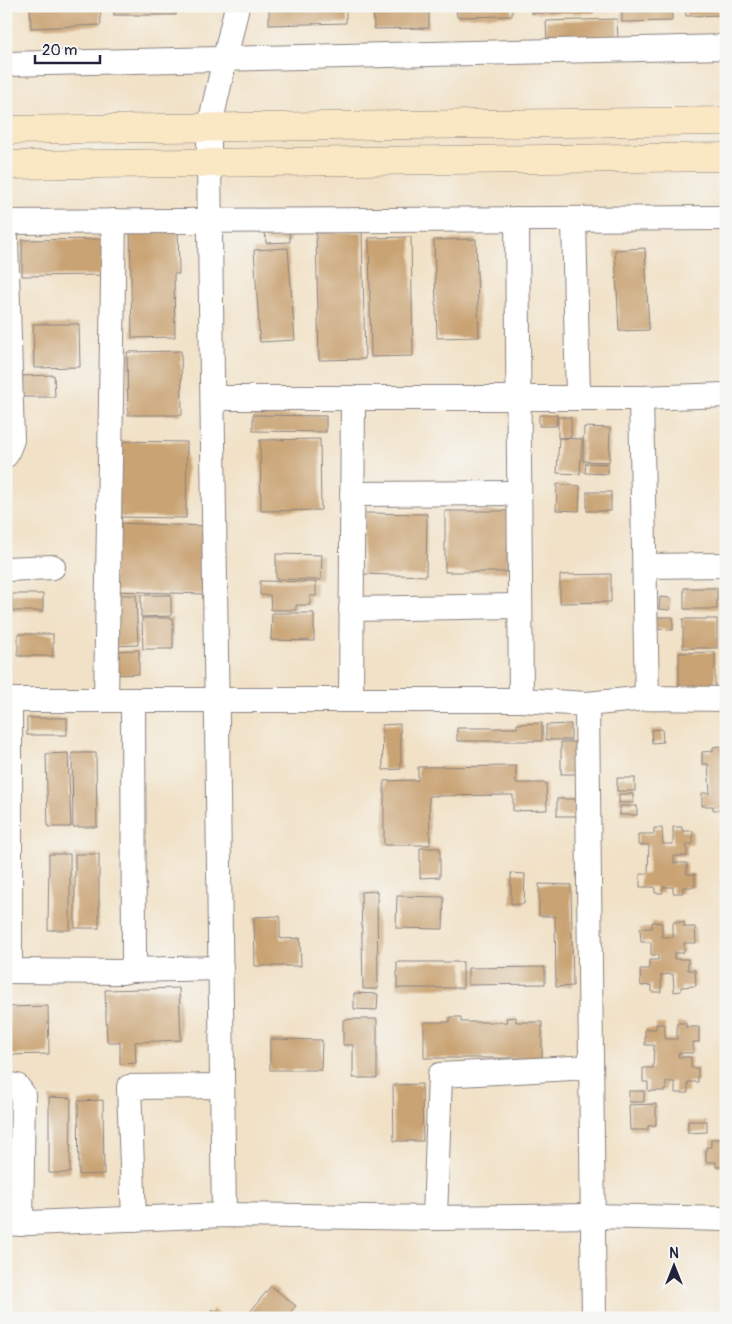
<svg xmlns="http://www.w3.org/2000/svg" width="732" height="1324" font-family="Pangolin,sans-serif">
	<rect width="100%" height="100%" fill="#f6f6f2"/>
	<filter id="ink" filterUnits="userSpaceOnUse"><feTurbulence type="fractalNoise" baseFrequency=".02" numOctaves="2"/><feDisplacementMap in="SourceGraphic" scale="10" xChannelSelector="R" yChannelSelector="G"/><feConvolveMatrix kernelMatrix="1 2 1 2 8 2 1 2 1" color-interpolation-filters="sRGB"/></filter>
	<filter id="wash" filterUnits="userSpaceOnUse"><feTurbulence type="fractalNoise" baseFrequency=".0096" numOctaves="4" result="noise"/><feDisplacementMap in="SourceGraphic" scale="20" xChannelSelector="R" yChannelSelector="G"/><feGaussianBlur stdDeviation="1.12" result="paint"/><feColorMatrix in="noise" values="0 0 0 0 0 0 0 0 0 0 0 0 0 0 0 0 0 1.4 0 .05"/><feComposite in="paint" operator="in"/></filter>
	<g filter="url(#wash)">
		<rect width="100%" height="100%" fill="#f1e1c6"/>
		<g id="blocks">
			<!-- building -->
			<g fill="#c9a373">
				<path d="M30,6H100L101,25L31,28Z"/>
				<rect x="114" y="6" width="62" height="9"/>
				<path d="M269,6H346V23L269,25Z"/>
				<path d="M373,6H429V28L374,29Z"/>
				<path d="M456,6H512V16L457,17Z"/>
				<rect x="531" y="6" width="63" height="7"/>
				<path d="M622,6H672V21L622,22Z"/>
				<path d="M685,6H726V15L686,16Z"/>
				<path d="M617,19L618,40L547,41L546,21Z"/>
				<path d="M178,225L179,274H174L175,337L132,338L130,226Z"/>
				<path d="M289,228L290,242L266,243L265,229Z"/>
				<path d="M362,232L365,359L319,360L316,233Z"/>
				<path d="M411,237L413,356L371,357L369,238Z"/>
				<path d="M107,239L108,275L22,276V240Z"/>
				<path d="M476,239L479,337L437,338L434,240Z"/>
				<path d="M288,248L295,340L260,342L254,250Z"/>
				<path d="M645,248L649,330L619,331L615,250Z"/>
				<path d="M33,324H79L80,367L34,368Z"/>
				<path d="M181,351L182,415H128L127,352Z"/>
				<path d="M54,375L55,397H22V376Z"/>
				<path d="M253,415L326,416V432L253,431Z"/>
				<path d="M539,415H557L556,426H539Z"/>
				<path d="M558,417H571V437L558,438Z"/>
				<path d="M584,427L610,428L609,462L583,461Z"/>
				<path d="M559,438L582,439L580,474L557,473Z"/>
				<path d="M320,439L321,510L261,511L260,440Z"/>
				<path d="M116,441L187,442L186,518L115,517Z"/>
				<path d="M586,463L608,464V474L585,473Z"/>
				<path d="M557,484L580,486L579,511L556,510Z"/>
				<rect x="587" y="492" width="24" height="19"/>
				<path d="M445,511H508L507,572H445Z"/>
				<path d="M364,513L427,514L426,576L362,574Z"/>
				<path d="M115,523L205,526L203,594L113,591Z"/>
				<path d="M276,554L322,555L321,580L276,579Z"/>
				<path d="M611,574V602L560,603V575Z"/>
				<path d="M260,581L316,582V596H310V605H296V610H271L270,595H260Z"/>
				<rect x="684" y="588" width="33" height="21"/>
				<rect x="722" y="589" width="4" height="24"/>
				<rect x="12" y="594" width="31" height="17"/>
				<path d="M113,595H136L138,645L114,646Z"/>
				<path d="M141,595H171V616L141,617Z"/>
				<path d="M660,597L671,598L670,610L659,609Z"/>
				<path d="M272,613H314V641L271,640Z"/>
				<path d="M655,617H673V630L655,629Z"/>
				<path d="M142,618H173V649H143Z"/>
				<rect x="683" y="619" width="34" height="29"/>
				<rect x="722" y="622" width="4" height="25"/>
				<rect x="18" y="634" width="35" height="22"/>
				<path d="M139,650V674L112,675L111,651Z"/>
				<path d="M715,652V689H679V653Z"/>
				<rect x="27" y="718" width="40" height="17"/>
				<path d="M542,723V741H457V728H517V724Z"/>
				<path d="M400,724L401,769L383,770L382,725Z"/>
				<path d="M571,724V740H546V725Z"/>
				<path d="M662,729L663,742L652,743L651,730Z"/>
				<rect x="561" y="742" width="15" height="32"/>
				<path d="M721,746V763H726V794L722,795V810H713V806H702V793H710L708,764H702V752L713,751V747Z"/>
				<path d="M68,753L71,827H48L46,754Z"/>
				<path d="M72,753H96L97,827H73Z"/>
				<path d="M516,766V783H546L547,810L513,811V795L429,796L430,845H384V781L418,780V767Z"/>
				<rect x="617" y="778" width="18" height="13"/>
				<rect x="619" y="794" width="14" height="9"/>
				<rect x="557" y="799" width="20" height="17"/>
				<rect x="620" y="806" width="17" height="9"/>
				<path d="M673,827H682V831H693V844H687V856H674V863H687V874H695V887H683V893H673V887H663V893H655V887H640V874H648L649,845H638V834H654V828H662L663,844H673Z"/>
				<path d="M420,848H440V877L420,878Z"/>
				<path d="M49,854H70V930H48Z"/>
				<rect x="75" y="854" width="24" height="74"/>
				<path d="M511,873L525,874L524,904H511Z"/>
				<path d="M539,884L571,885L573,986L556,987L555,916H539Z"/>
				<path d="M377,891L378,989H363L361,892Z"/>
				<path d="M397,896L444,897L443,929L396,928Z"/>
				<path d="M280,916V939L300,938L301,966H255L254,917Z"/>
				<path d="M652,922L662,923V937H673V922H684V927H695L696,943H684V953H674V959H688V970H695L696,986L681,987V991L674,992L673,974L661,975V992H652V985L641,986L640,969H649V960H658V955H651V942H641L640,928H652Z"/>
				<rect x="397" y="962" width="66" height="26"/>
				<path d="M545,967V984L468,985V968Z"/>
				<path d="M179,988L181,1040L135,1042L136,1063L120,1064V1042H107L105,990Z"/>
				<path d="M354,993L378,994L377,1010L354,1009Z"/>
				<path d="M48,1006L49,1054L6,1055V1007Z"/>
				<path d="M450,1017H461V1022H507L506,1018L516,1017V1022H542V1058H424V1022H450Z"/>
				<path d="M352,1019H377V1078H353V1045H343V1020Z"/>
				<path d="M677,1023H686V1027H699V1042H693V1053H678V1057H691V1068H698V1082H688V1093H675V1082H666V1091H648V1082H643V1068H653L654,1045H645V1029H656V1024H665V1039H677Z"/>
				<path d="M270,1039L322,1040L321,1070H270Z"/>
				<path d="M422,1084L423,1141H394L393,1085Z"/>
				<rect x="629" y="1091" width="15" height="11"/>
				<path d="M49,1097L71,1098L70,1173H49Z"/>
				<path d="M103,1100L104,1174L79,1175L78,1101Z"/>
				<path d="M656,1104V1125L648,1126V1130H630L629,1105Z"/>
				<path d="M688,1121H707V1132L688,1133Z"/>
				<path d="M711,1139H726V1167H716V1162H706V1147H711Z"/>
				<path d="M271,1286L296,1306L290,1313L294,1316L245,1318Z"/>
				<path d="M213,1309L224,1318H206Z"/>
			</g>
		</g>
	</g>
	<g filter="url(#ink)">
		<use href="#blocks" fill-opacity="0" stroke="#8a8280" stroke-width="1"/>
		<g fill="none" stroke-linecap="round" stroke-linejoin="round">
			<defs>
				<g id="minor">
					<path d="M6,64L726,47"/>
					<path d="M517,219L521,700"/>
					<path d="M574,219L578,398"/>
					<path d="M6,222L726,218"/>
					<path d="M6,239L12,440L6,455"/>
					<path d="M213,398H641L726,395"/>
					<path d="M641,398L647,698"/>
					<path d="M352,494L519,493"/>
					<path d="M645,566L726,565"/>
					<path d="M6,569L53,567"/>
					<path d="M351,609L520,606"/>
					<path d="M351,699L353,398"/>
					<path d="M6,700H521L587,704L647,698L726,699"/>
					<path d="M10,700V971"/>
					<path d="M106,700L114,221"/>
					<path d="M587,704L594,1318"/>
					<path d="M131,970L221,968"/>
					<path d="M6,971L122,972L131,970L134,959L133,700"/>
					<path d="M6,1084L17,1086L23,1094L21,1224"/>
					<path d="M224,1215L209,164V129L237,6"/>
					<path d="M435,1218L440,1075L591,1067"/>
					<path d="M134,1219L129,1087L222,1086"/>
					<path d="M6,1224L224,1215L435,1218L592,1216L726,1219"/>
				</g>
				<g id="secondary">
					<path d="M6,130L726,121"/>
					<path d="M6,165L726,157"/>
				</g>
			</defs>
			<!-- minor casing -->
			<use href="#minor" stroke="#8a8280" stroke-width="26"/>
			<!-- secondary casing -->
			<use href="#secondary" stroke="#8a8280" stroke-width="29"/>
			<!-- minor -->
			<use href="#minor" stroke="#fff" stroke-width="24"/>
			<!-- secondary -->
			<use href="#secondary" stroke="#fae7c3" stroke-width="28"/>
		</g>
	</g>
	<!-- margin -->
	<rect width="732" height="1324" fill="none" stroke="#f6f6f2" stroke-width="25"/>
	<!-- north arrow -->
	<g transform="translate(674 1266)" stroke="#f6f6f2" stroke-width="4" paint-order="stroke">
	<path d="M0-4L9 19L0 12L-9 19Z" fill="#22223b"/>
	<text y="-8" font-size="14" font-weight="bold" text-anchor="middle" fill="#22223b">N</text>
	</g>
	<!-- scale -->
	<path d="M35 55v8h65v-8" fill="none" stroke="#22223b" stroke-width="2.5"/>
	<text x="42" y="55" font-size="15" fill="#22223b" stroke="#f6f6f2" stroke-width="4" paint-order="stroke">20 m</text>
</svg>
